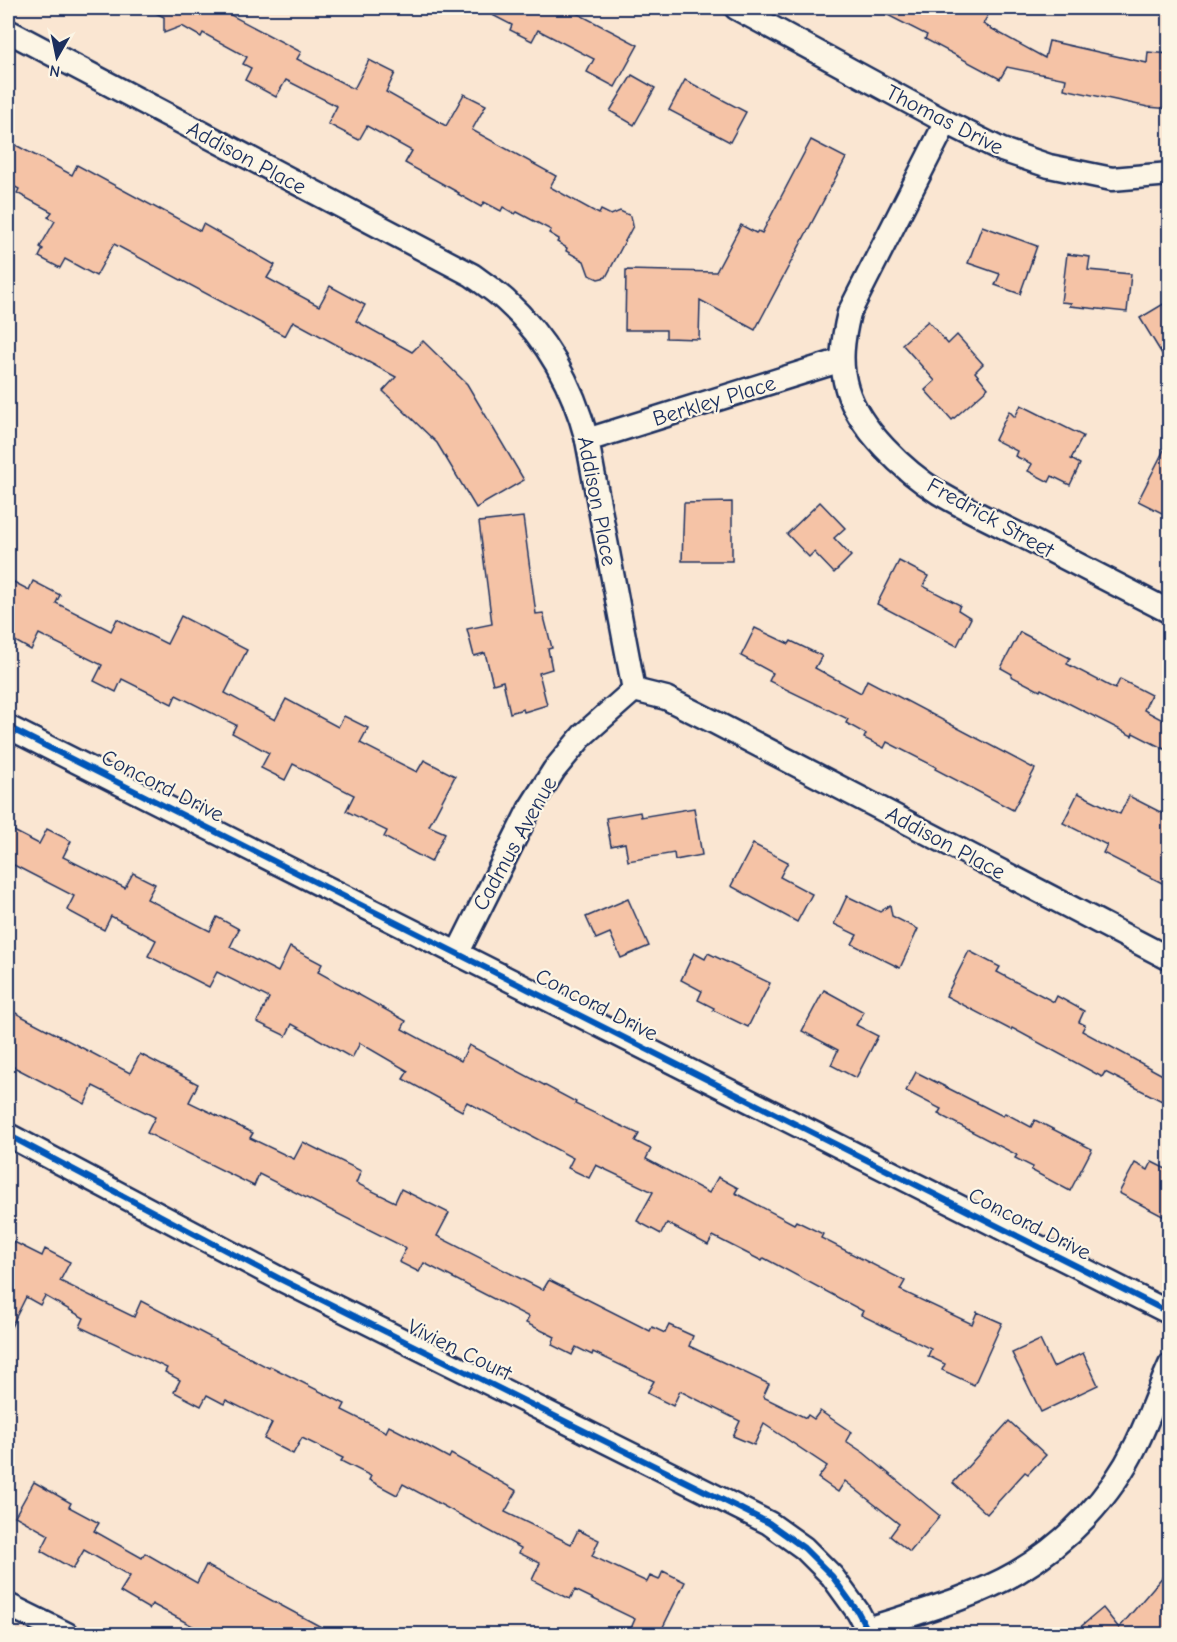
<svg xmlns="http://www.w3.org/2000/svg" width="1177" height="1642" font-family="'Comic Neue',sans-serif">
	<rect width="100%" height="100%" fill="#fae6d2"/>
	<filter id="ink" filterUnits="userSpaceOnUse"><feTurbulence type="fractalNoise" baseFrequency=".0167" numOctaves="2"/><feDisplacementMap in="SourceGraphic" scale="12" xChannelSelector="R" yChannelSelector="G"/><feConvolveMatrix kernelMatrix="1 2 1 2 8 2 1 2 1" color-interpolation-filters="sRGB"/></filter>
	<g filter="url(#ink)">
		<!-- building -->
		<g fill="#f5c3a6" stroke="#1b2f5e" stroke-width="1.5">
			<path d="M146,8H226V10L223,11L301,52L297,59L354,89L369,60L395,73L386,92L446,126L464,94L486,105L472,130L556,176L550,187L599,214L601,210L611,215L620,211L631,216L633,226L606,277L598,279L589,275L584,261L566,251L567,248L557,242L559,239L549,233L551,230L517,212L515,214L503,207L501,211L484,202L481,207L458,194L459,193L405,163L412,151L367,126L359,140L328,124L337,106L286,80L276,97L245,80L251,68L243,64L247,57L203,33L201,37L182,26L164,33V17Z"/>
			<path d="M479,8H567L638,45L615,87L587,72L594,59L538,30L532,41L510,30L512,25Z"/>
			<path d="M874,8H992L983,24L1045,58L1049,41L1147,63L1148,52L1170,54V109L1148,107L1064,89L1066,79L1007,67L1000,79L925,39L927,35Z"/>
			<path d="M632,75L655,88L634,125L610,111Z"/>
			<path d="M685,80L746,112L730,142L669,110Z"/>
			<path d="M811,140L846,158L755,330L700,300L699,339L666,338V330H625L626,270L716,272L741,225L756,233L758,231L762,233Z"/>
			<path d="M8,141L72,175L77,165L160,210V209L200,231L203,224L275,265L267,278L319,306L330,286L365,305L356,321L412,352L423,341L467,384L524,480L476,508L437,443L383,391L396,377L293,321L285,336L114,244L96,276L65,259L60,268L39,257L43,249L40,247L55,221L48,217L52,212L17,193L19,189L8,183Z"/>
			<path d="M982,226L1037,246L1020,294L995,285L1000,274L968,263Z"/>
			<path d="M1067,254L1090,257L1088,270L1131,274L1127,312L1070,306L1071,303L1061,302Z"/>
			<path d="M1170,300V367L1140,318Z"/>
			<path d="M928,321L948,344L957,335L983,364L975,372L988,388L952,420L925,390L935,381L902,344Z"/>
			<path d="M1021,405L1083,436L1071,459L1080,464L1070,485L1052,476L1049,482L1028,471L1032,464L1015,456L1017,451L995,440L1009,411L1015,417Z"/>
			<path d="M1170,438V517L1138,501Z"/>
			<path d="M732,502V561H682L684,503Z"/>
			<path d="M820,502L845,528L834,538L851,556L834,573L814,552L809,557L787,534Z"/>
			<path d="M523,517L536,614L543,613L552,648L548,649L552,669L539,673L547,705L524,712L523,709L510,713L503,681L493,684L485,653L474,656L467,629L492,624L479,522Z"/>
			<path d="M899,561L928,576L923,586L960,605L958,610L971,618L957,646L877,604Z"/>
			<path d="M8,579L29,590L33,581L60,595L56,603L111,631L117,619L167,644L181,616L247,650L225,693L275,720L286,699L338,727L344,716L368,728L360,743L417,772L424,760L455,776L429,826L445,833L431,862L384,837L387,831L346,811L354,795L293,764L285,780L261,768L269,753L232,733L236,725L176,695L172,704L122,679L116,692L94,681L102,665L39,634L31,650L8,637Z"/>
			<path d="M755,628L789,644L791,641L822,656L815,668L861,693L867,680L1035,769L1013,810L935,769L936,767L887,742L884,748L864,738L866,734L846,723L848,719L769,681L773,673L741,656Z"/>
			<path d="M1020,632L1070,658L1067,664L1115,689L1120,679L1151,695L1144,710L1170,724V752L1133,733L1132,736L1041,689L1040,691L1011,676L1012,674L1001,668Z"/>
			<path d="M1078,793L1120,814L1129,796L1170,817V887L1103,853L1107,845L1063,823Z"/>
			<path d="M694,808L702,855L675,860L674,853L628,861L625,843L611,846L606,818L640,812L641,817Z"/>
			<path d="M8,828L39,844L47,829L71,841L63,857L125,888L133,873L155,884L147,899L210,931L217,917L239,929L230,947L278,972L290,947L322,964L318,972L406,1021L402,1029L461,1061L469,1045L576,1102L575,1104L639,1134L635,1141L651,1149L646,1159L709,1193L718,1177L738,1188L735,1193L794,1224L796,1221L823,1234L821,1238L905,1281L900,1290L972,1324L977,1312L1002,1323L974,1385L942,1370L945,1364L928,1356L931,1349L861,1315L863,1311L764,1258L762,1261L713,1236L708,1245L667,1223L661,1234L637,1221L653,1192L596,1165L589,1178L568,1168L573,1158L467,1102L462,1111L403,1079L408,1071L360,1043L352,1058L292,1024L286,1036L257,1022L269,998L217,972L209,987L148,956L156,940L111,916L104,930L67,910L74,896L8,862Z"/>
			<path d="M753,844L788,862L780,877L812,894L797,922L731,886Z"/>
			<path d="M847,896L880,912L890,905L892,916L918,929L900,968L852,944L857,935L834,924Z"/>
			<path d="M628,899L649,946L621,958L610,933L596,939L586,917Z"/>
			<path d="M969,951L1000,967L997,972L1054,1002L1057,996L1084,1011L1079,1022L1085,1025L1082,1031L1170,1079V1105L1105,1072L1102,1077L1012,1028L1011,1030L946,996Z"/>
			<path d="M694,953L705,959L708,953L770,983L748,1027L713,1010L714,1008L698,1000L702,991L681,980Z"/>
			<path d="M824,990L864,1012L856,1025L878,1036L856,1078L831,1065L838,1050L802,1031Z"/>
			<path d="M8,1009L130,1073L140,1054L198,1084L189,1102L253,1133L250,1138L294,1159L303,1142L361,1171L356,1183L395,1202L401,1189L449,1213L437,1236L543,1290L549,1280L650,1331L652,1327L665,1333L669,1325L693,1336L689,1346L769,1384L763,1397L806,1418L808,1415L814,1419L820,1411L851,1432L846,1441L864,1453L940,1516L910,1552L890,1536L899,1524L845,1481L838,1492L818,1478L827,1466L764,1424L754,1445L733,1436L740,1421L680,1391L673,1406L647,1393L654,1381L593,1352L592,1355L576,1347L572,1355L552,1345L555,1337L526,1323L529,1317L424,1263L419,1272L399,1262L406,1248L259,1174L254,1186L147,1133L155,1117L93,1086L85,1104L8,1064Z"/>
			<path d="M916,1072L1003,1116L1005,1113L1031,1127L1035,1120L1092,1149L1070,1191L1031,1170L1033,1167L1015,1158L1017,1155L938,1114L941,1109L906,1091Z"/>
			<path d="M1152,1162L1170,1171V1220L1119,1193L1135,1163L1148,1170Z"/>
			<path d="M8,1239L42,1256L45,1249L70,1262L60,1281L134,1317L141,1301L269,1368L270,1366L345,1404L342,1410L386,1432L389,1426L418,1441L449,1458L451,1454L517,1491L505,1512L571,1544L578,1530L599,1540L592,1556L647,1582L650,1576L659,1580L663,1571L685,1582L659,1635H628L635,1619L575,1590L570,1599L532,1580L540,1563L519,1553L521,1548L403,1484L397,1495L369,1480L371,1476L341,1461L343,1458L302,1438L293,1454L264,1439L272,1423L226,1400L224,1404L207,1395L201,1406L174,1392L180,1380L165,1372L167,1368L80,1327L84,1318L45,1296L40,1305L26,1297L8,1333Z"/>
			<path d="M1040,1340L1053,1367L1083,1353L1098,1385L1041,1412L1012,1353Z"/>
			<path d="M1009,1421L1046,1455L1028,1474L1025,1472L987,1514L953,1483Z"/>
			<path d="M34,1482L71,1503L69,1507L99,1523L94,1531L142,1558L145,1553L197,1583L206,1565L336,1635H209L152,1604L149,1609L120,1592L130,1576L84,1550L73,1569L41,1551L49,1535L15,1516Z"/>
			<path d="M1170,1568V1635H1071L1103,1608L1119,1628Z"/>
		</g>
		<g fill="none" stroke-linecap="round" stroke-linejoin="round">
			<defs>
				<g id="street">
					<path d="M736,8L946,122L1002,150L1049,166L1112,179L1170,174"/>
					<path d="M8,31L472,275C483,283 495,291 505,300C547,338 573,386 587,440L634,690"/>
					<path d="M946,122L849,313C843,338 839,363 847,389C859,429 904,471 939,493C969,511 1005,527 1036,543C1081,566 1125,589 1170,612"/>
					<path d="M587,440L842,360"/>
					<path d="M634,690L666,698L716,723L1170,959"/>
					<path d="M8,727L1170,1313"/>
					<path d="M457,954L530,808L554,770L583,735L634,690"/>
					<path d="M8,1135L280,1279L769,1523L804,1548L832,1576L858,1612L867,1629L868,1634"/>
					<path d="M8,1605L67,1634"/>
					<path d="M867,1629C916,1613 973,1598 1016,1573C1067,1543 1111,1497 1136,1445C1149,1419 1158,1391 1170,1365"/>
				</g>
			</defs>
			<!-- street casing -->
			<use href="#street" stroke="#1b2f5e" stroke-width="27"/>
			<!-- street -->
			<use href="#street" stroke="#fcf5e5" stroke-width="22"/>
			<defs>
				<g id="cycleway">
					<path d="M8,727L1170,1313"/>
					<path d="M8,1135L280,1279L769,1523L804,1548L832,1576L858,1612L867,1629L868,1634"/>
				</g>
			</defs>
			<!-- cycleway casing -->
			<use href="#cycleway" stroke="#fcf5e5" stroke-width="10"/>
			<!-- cycleway -->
			<use href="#cycleway" stroke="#0057b8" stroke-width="6"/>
		</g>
	</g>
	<g text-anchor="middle" stroke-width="4.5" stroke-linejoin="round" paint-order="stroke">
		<!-- street labels -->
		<g font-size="22" fill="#1b2f5e" stroke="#fcf5e5">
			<text transform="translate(945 119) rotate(27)" y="8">Thomas Drive</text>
			<text transform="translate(247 157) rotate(28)" y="8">Addison Place</text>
			<text transform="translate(714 400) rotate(-17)" y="8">Berkley Place</text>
			<text transform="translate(598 501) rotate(79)" y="8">Addison Place</text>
			<text transform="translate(991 517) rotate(29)" y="8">Fredrick Street</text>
			<text transform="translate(163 785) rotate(27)" y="8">Concord Drive</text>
			<text transform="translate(946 842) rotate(28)" y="8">Addison Place</text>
			<text transform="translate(514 843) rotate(-61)" y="8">Cadmus Avenue</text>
			<text transform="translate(597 1004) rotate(27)" y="8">Concord Drive</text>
			<text transform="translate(1030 1223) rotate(27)" y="8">Concord Drive</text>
			<text transform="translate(460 1349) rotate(26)" y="8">Vivien Court</text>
		</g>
	</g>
	<!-- margin -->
	<rect width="1177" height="1642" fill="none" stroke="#fcf5e5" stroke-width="30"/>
	<rect x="15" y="15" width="1147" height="1612" fill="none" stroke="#1b2f5e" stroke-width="2" filter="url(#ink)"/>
	<!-- north arrow -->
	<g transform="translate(57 57) rotate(189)" stroke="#fcf5e5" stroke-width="4.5" paint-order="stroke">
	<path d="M0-4.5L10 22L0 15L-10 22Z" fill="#1b2f5e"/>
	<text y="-9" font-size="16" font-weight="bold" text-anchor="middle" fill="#1b2f5e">N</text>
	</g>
</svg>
